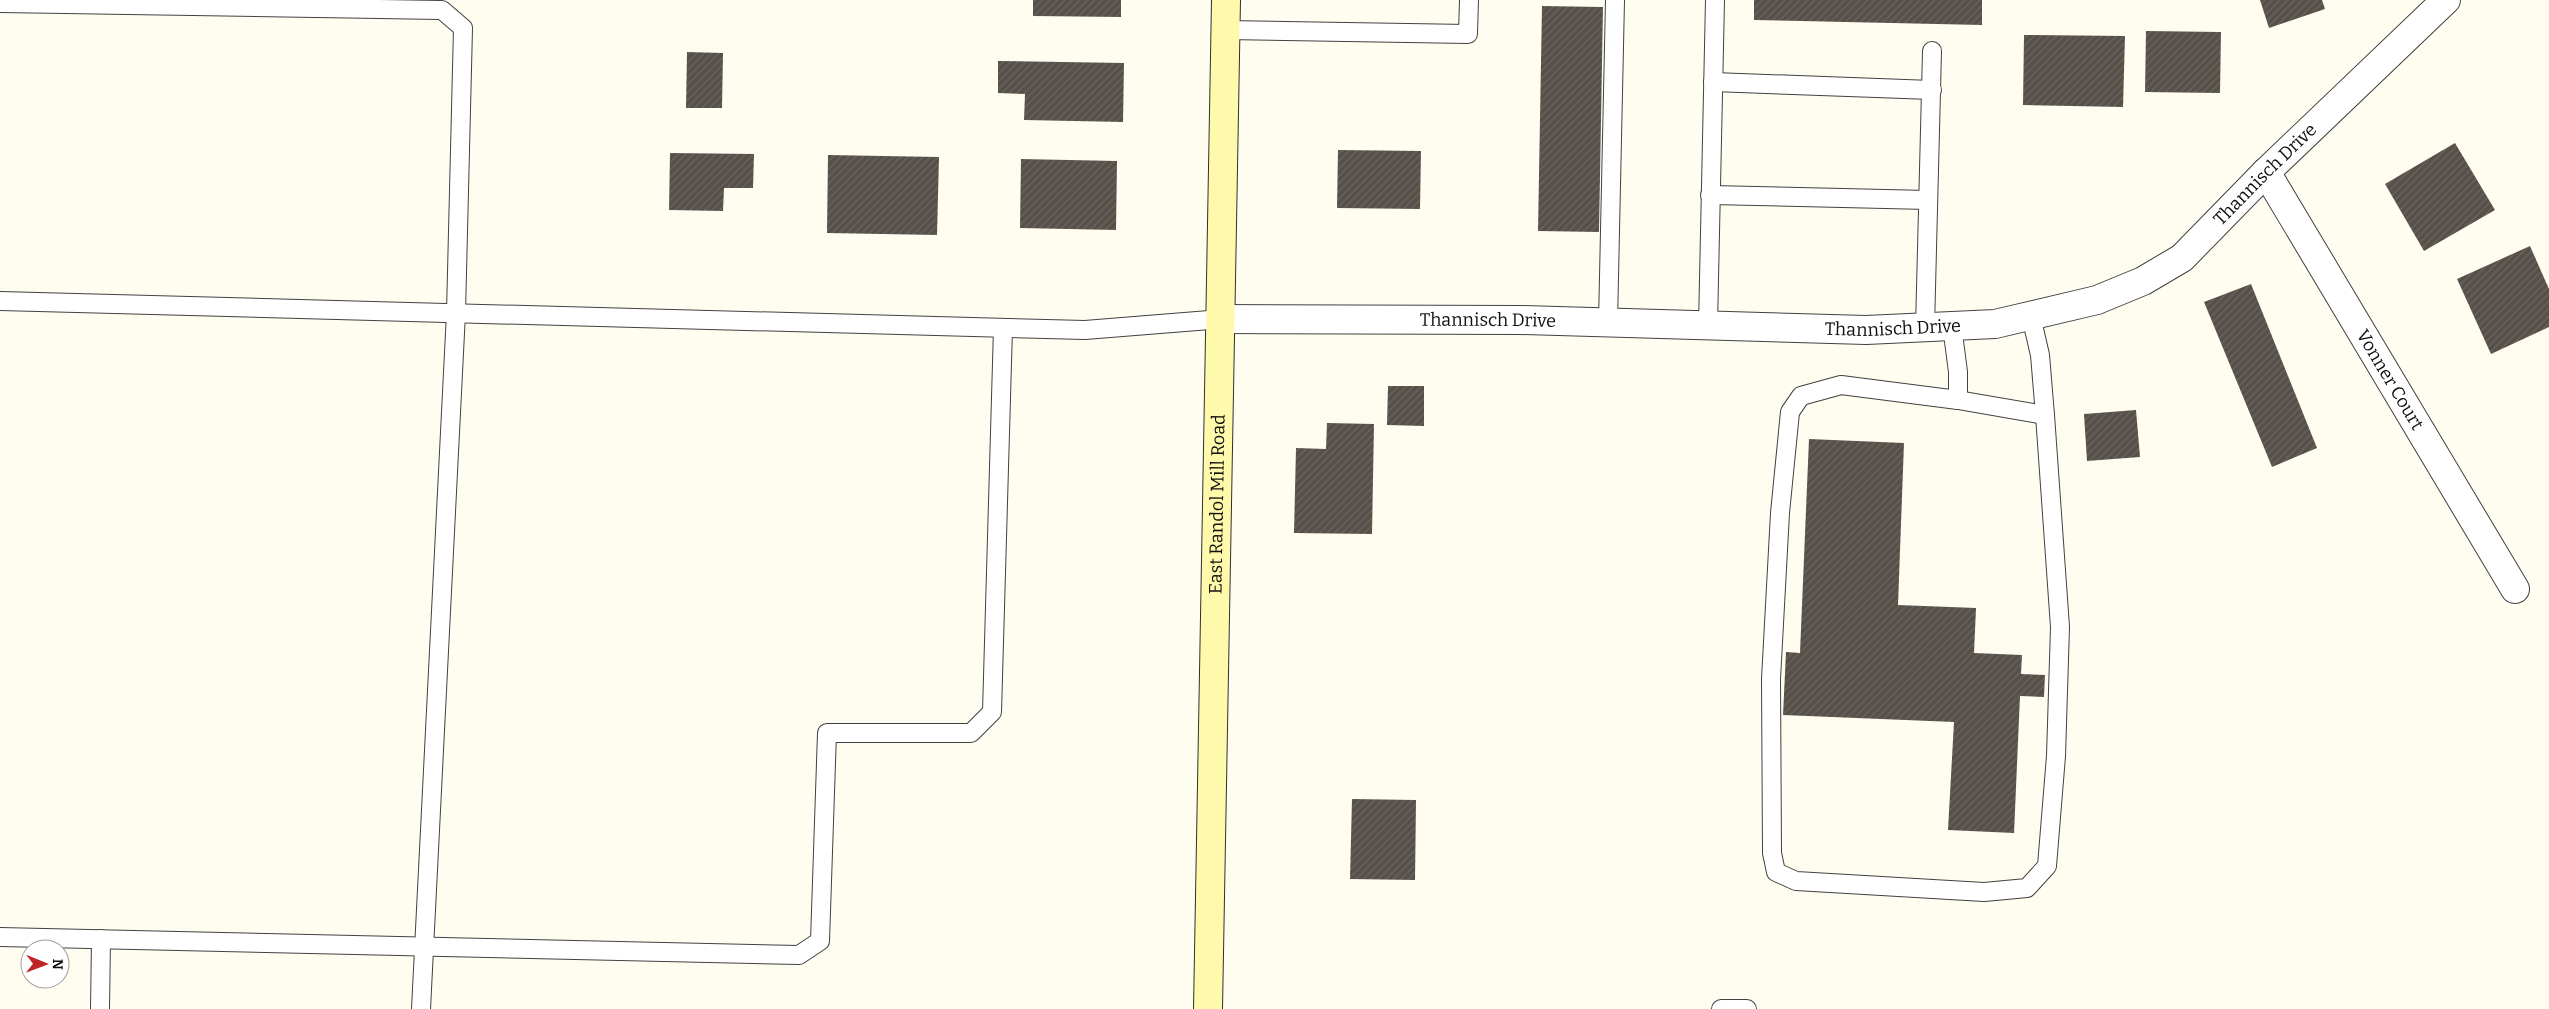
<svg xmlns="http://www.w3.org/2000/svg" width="2549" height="1009" font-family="Bitter,serif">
	<defs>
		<pattern id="building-hatch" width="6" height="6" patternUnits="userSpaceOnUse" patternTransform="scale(1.25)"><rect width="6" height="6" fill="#57504a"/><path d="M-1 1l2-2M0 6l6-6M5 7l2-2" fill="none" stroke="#6a6560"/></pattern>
	</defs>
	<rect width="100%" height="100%" fill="#fffdf0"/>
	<!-- building -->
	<g fill="url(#building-hatch)">
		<path d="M1033,0H1121V17L1033,16Z"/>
		<path d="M1754,0H1982V25L1754,20Z"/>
		<path d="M2260,0H2322L2325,9L2269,28Z"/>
		<path d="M1542,6L1603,7L1599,232L1538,231Z"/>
		<path d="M2146,31L2221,32L2220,93L2145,92Z"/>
		<path d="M2024,35L2125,36L2123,107L2023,105Z"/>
		<path d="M687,52L723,53L722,108H686Z"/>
		<path d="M998,61L1124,63L1123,122L1024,120L1025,94L998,93Z"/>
		<path d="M2455,143L2495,210L2424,251L2385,184Z"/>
		<path d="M1338,150L1421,151L1420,209L1337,208Z"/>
		<path d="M670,153L754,154L753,188H724L723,211L669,210Z"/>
		<path d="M828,155L939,157L937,235L827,233Z"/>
		<path d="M1021,159L1117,161L1116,230L1020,228Z"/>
		<path d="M2530,246L2549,289V327L2491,354L2457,279Z"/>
		<path d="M2251,284L2317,448L2272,467L2204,302Z"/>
		<path d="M1388,386H1424V426L1387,425Z"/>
		<path d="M2136,410L2140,457L2087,461L2084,414Z"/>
		<path d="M1327,423L1374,424L1372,534L1294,533L1296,448L1326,449Z"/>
		<path d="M1809,439L1904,443L1898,605L1976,608L1974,653L2022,655L2021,674L2045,675L2044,697L2020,696L2014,833L1948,830L1954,722L1783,715L1786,652L1800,653Z"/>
		<path d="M1352,799L1416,800L1415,880L1350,879Z"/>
	</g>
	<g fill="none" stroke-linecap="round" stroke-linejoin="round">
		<defs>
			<g id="service">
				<path d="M0,3L442,10L463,28L456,313L421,1009"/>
				<path d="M1226,30L1468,34L1469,0"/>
				<path d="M1713,82L1932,90"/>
				<path d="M1710,195L1928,200"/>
				<path d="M0,301L1085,330L1222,319"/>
				<path d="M1608,323L1615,0"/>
				<path d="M1708,326L1715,0"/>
				<path d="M1952,326L1958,372V400L1841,385L1801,396L1790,412L1780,513L1771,679L1772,853L1776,872L1796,881L1984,892L2027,888L2047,866L2056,756L2060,627L2045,415L2040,355L2031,316"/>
				<path d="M1925,328L1932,51"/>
				<path d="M1958,400L2045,415"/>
				<path d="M0,937L799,955L820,941L827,733H971L992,712L1003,328"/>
				<path d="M100,1009L101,939"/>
				<path d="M1721,1009H1747"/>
			</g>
			<g id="minor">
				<path id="s1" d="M2266,172L2515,589"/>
				<path id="s2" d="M1222,319L1521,320L1866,330L1995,324L2097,300L2143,281L2182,258L2266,172L2446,0"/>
			</g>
			<g id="secondary">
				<path id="s3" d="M1208,1009L1226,0"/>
			</g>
		</defs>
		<!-- service casing -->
		<use href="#service" stroke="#414141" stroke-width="20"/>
		<!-- minor casing -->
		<use href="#minor" stroke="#414141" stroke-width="30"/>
		<!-- secondary casing -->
		<use href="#secondary" stroke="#303030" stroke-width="30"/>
		<!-- service -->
		<use href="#service" stroke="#fff" stroke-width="18"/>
		<!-- minor -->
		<use href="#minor" stroke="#fff" stroke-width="28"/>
		<!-- secondary -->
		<use href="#secondary" stroke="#fff9ab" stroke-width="28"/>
	</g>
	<g text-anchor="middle" stroke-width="5" stroke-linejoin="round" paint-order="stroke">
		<!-- street labels -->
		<g font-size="18" fill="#0e0e0e" stroke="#fff">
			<text dy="6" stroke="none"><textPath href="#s2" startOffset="1091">Thannisch Drive</textPath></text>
			<text dy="6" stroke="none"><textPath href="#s2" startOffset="266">Thannisch Drive</textPath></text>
			<text dy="6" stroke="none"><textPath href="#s2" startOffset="671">Thannisch Drive</textPath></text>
			<text dy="6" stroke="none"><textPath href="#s1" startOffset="242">Vonner Court</textPath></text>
			<text dy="6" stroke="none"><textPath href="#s3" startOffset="505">East Randol Mill Road</textPath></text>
		</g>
	</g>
	<!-- north arrow -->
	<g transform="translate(45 964) rotate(91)"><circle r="24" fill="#ffffff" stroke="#9f9f9f"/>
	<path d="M0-4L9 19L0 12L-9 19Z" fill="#c12426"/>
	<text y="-8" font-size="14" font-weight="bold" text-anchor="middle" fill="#0e0e0e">N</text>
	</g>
</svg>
